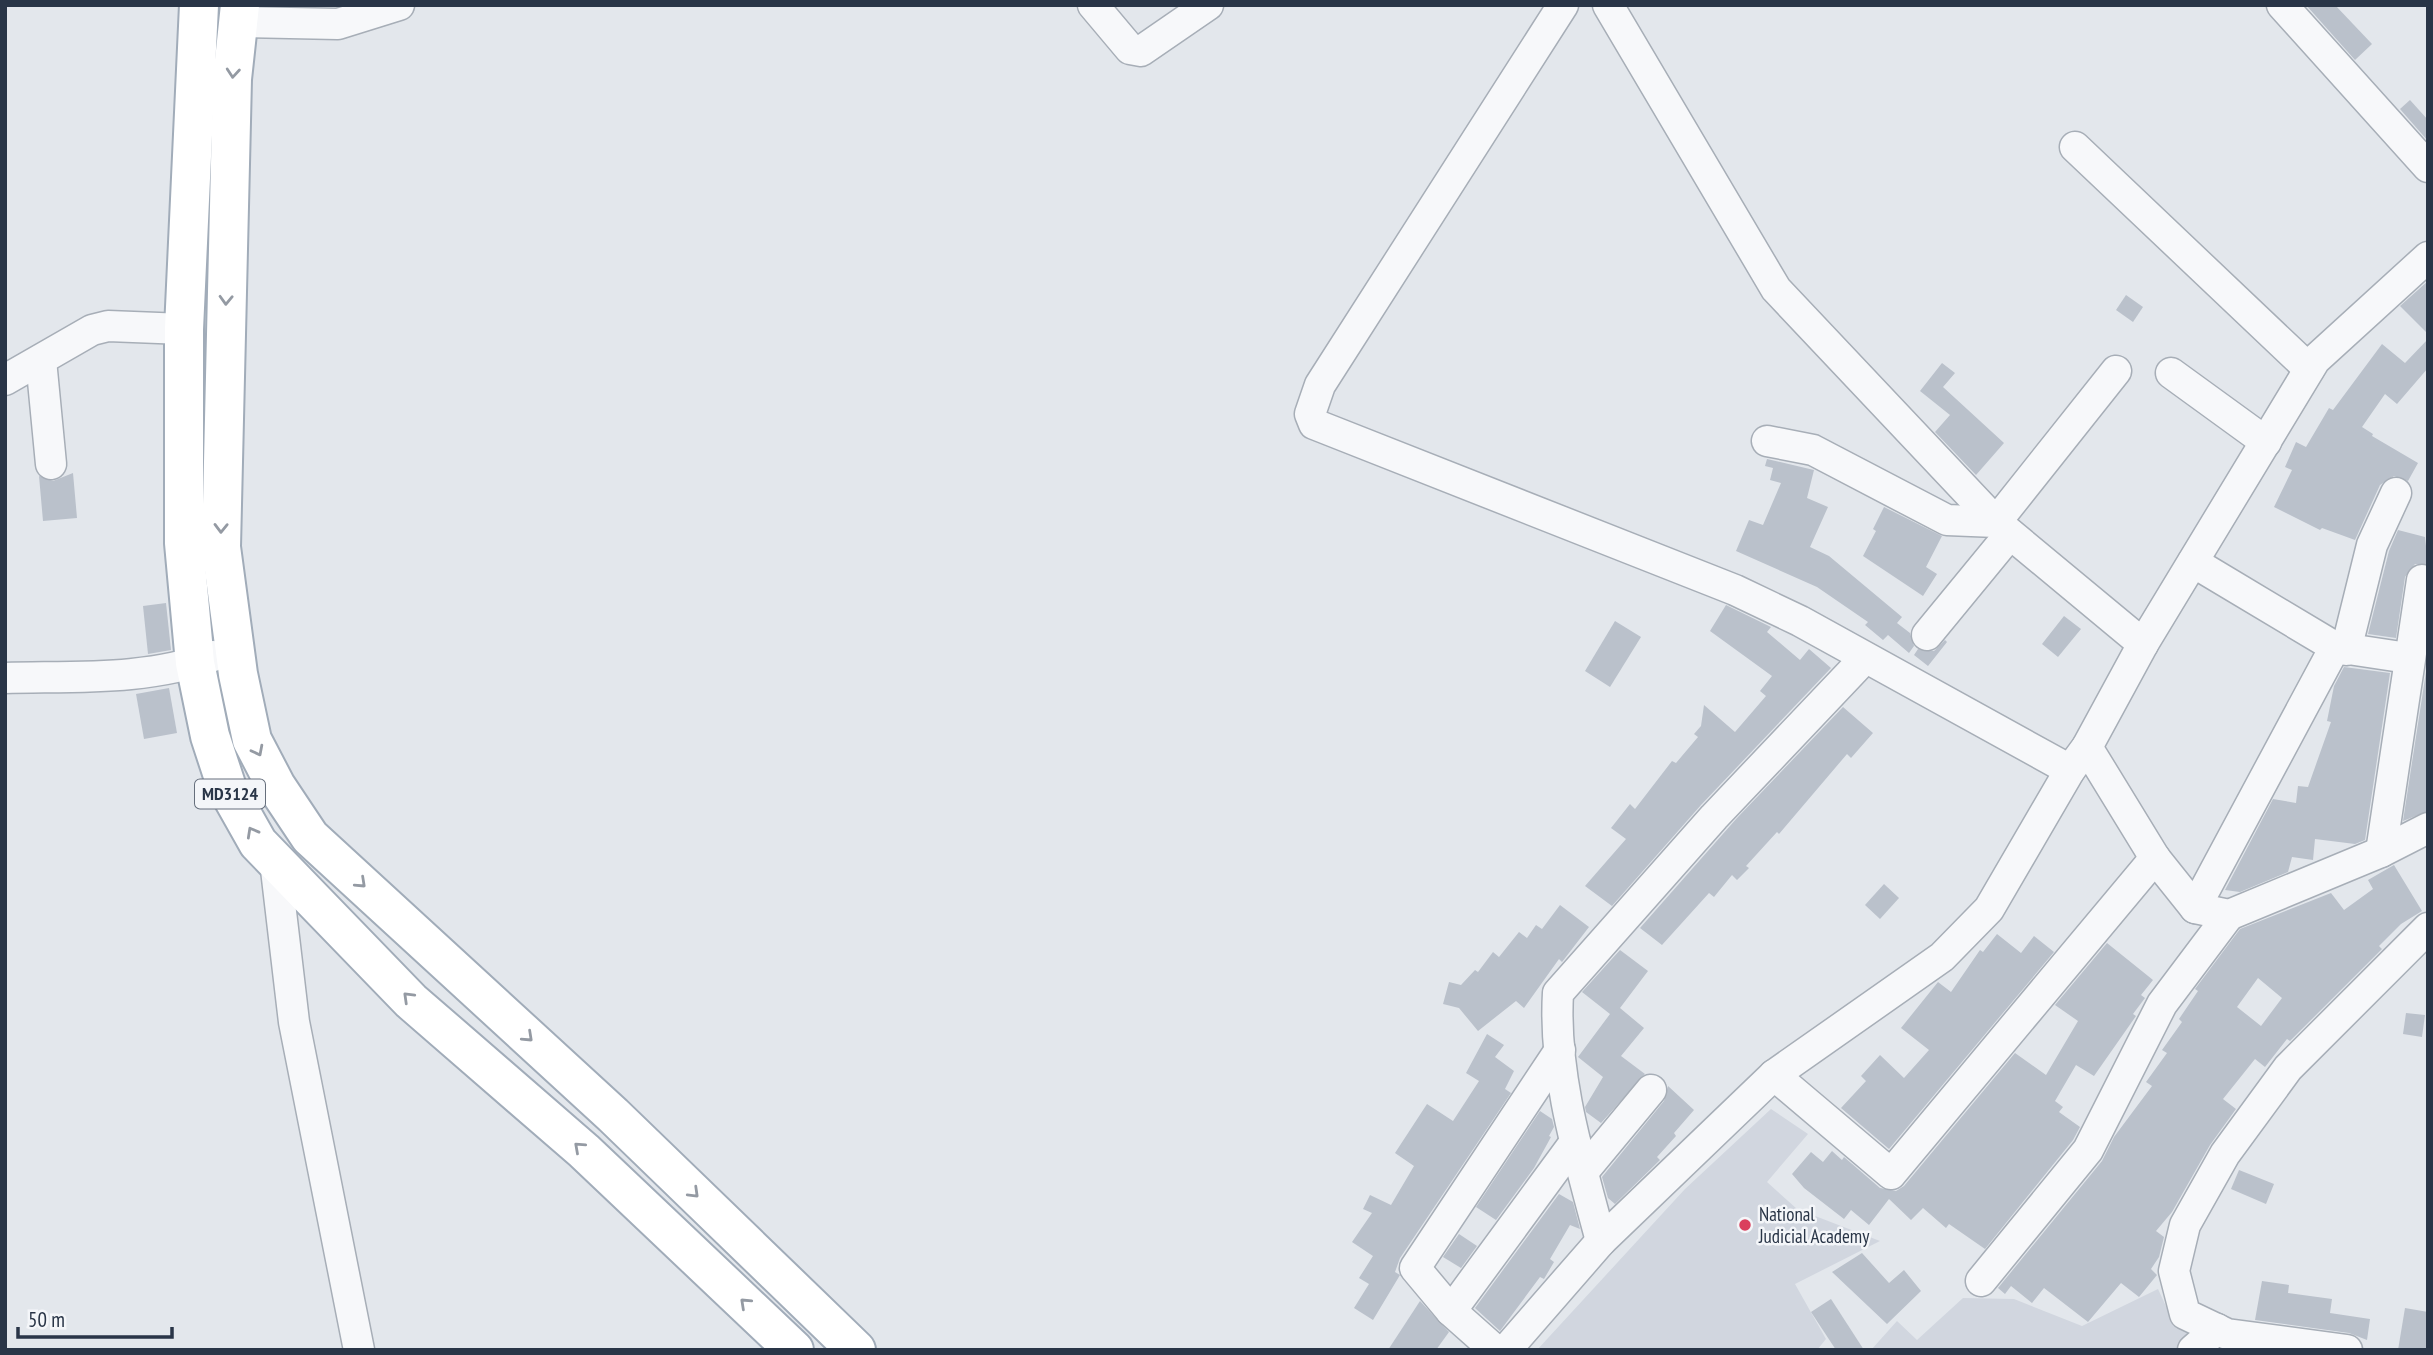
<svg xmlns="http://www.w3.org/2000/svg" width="2433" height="1355" font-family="'PT Sans Narrow',sans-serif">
	<rect width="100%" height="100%" fill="#e3e7ec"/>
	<!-- built -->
	<g fill="#d1d6df">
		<path d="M1771,1109L1808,1134L1767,1182L1797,1209L1880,1241L1795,1284L1826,1339L1817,1350H1537L1685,1189Z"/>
		<path d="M2158,1289L2176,1328L2214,1344L2212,1350H1871L1897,1321L1917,1340L1963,1298L2014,1299L2082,1326Z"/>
	</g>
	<!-- building -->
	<g fill="#bac1cb" fill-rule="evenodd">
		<path d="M2306,5H2335L2372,44L2355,60Z"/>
		<path d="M2410,100L2428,120V141L2400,109Z"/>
		<path d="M2428,281V334L2400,306Z"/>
		<path d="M2126,295L2143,307L2133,322L2116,310Z"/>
		<path d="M2428,339V368L2397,404L2385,394L2362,427L2373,434L2372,436L2418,463L2408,481L2394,476L2380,485L2355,540L2322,528L2320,530L2274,507L2292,470L2285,467L2296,442L2306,447L2329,408L2333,410L2382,344L2405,363Z"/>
		<path d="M1942,363L1955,373L1943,387L2004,443L1976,475L1935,432L1950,415L1920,391Z"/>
		<path d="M1767,459L1814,470L1807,498L1828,507L1810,547L1829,556L1902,617L1897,623L1910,633L1914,646L1909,653L1888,635L1883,640L1865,625L1868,622L1817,587L1736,551L1749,520L1763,525L1781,483L1770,480L1773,468L1765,466Z"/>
		<path d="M73,473L77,518L43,521L39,476L53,481Z"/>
		<path d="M1884,507L1942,536L1926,567L1937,574L1923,596L1863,556L1876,531L1873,529Z"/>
		<path d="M2398,530L2425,537L2428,564H2415L2405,577L2396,638L2368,634L2389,551Z"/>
		<path d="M166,603L171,650L148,654L143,606Z"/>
		<path d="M1726,605L1771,627L1767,632L1800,660L1809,649L1831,668L1701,805L1612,906L1585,886L1626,839L1611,828L1630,804L1635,809L1672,761L1676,763L1698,737L1694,734L1701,726L1704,705L1735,732L1766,696L1760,691L1772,676L1710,631Z"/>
		<path d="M2064,616L2081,629L2058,657L2042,644Z"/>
		<path d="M1615,621L1641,637L1610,687L1585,671Z"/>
		<path d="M1945,640L1947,642L1928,666L1914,655L1918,649L1934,651Z"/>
		<path d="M2428,659V811L2403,821Z"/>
		<path d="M2344,667L2390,673L2365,840L2355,844L2315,839L2313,860L2292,857L2288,872L2240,892L2225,890L2273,799L2296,803L2298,786L2308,787L2331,722L2327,721L2334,686Z"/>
		<path d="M169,688L177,733L144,739L136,694Z"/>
		<path d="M1843,707L1873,733L1851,758L1847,754L1779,834L1777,832L1746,866L1749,868L1737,880L1732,875L1714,897L1709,893L1662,945L1640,928L1737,818Z"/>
		<path d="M2394,865L2422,911L2401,924L2379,946L2382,949L2290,1041L2287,1039L2265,1067L2255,1059L2223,1099L2236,1109L2210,1145L2172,1212L2156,1231L2164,1237L2159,1257L2151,1269L2157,1275L2139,1297L2121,1283L2088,1322L2044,1288L2032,1303L2011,1286L2005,1294L1998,1288L2102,1161L2114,1137L2152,1086L2146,1082L2167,1053L2162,1050L2182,1022L2179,1019L2198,991L2195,989L2240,929L2331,893L2344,910L2373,889L2368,880ZM2258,978L2282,998L2261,1026L2237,1007Z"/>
		<path d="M1884,884L1899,898L1880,919L1865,905Z"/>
		<path d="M1560,905L1589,927L1562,962L1559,959L1524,1008L1516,1001L1478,1031L1459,1008L1443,1004L1449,982L1461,985L1475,970L1478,972L1493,952L1499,957L1519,932L1527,938L1536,925L1542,929Z"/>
		<path d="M1997,934L2021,953L2034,936L2054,952L1889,1149L1841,1108L1866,1081L1861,1076L1880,1055L1904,1078L1929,1050L1901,1028L1938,982L1951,992L1980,950L1983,952Z"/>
		<path d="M2107,943L2153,980L2141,995L2145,998L2133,1014L2136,1016L2094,1076L2076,1065L2055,1101L2063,1107L2059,1112L2080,1127L2073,1140L1985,1249L1949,1224L1946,1228L1923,1208L1911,1220L1889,1199L1869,1225L1851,1210L1844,1219L1804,1188L1792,1174L1811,1152L1823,1162L1832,1151L1842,1160L1844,1157L1880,1188L1896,1191L1904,1186L2015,1053L2046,1075L2078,1021L2055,1005Z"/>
		<path d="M1620,950L1648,971L1620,1008L1644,1028L1621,1056L1645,1074L1601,1123L1586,1112L1585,1107L1603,1077L1578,1057L1610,1014L1582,992Z"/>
		<path d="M2406,1013L2425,1015L2422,1037L2403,1034Z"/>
		<path d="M1487,1034L1504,1045L1495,1057L1514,1071L1505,1089L1511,1093L1400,1258L1395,1272L1400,1275L1373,1320L1354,1308L1369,1284L1359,1278L1373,1256L1352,1242L1372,1213L1363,1209L1370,1195L1391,1205L1414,1166L1395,1153L1427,1104L1453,1121L1479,1081L1466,1073Z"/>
		<path d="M1668,1086L1694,1110L1674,1133L1676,1136L1657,1157L1660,1160L1615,1204L1608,1198L1602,1177L1664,1101Z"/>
		<path d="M1540,1111L1552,1119L1554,1127L1549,1136L1551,1137L1534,1168L1496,1220L1476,1207Z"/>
		<path d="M2239,1170L2274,1184L2266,1204L2231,1189Z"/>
		<path d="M1559,1194L1573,1202L1580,1229L1570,1225L1550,1259L1554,1262L1544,1279L1540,1277L1500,1331L1475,1308Z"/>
		<path d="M1459,1234L1477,1246L1461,1268L1443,1257Z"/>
		<path d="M1862,1253L1889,1283L1904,1270L1921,1291L1887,1324L1832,1272Z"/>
		<path d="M2262,1281L2289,1285L2288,1293L2332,1299L2330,1313L2370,1319L2367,1340L2349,1333L2255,1320Z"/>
		<path d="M1831,1299L1864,1350H1836L1811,1312Z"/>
		<path d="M1420,1301L1449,1332L1436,1350H1388Z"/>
		<path d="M2405,1308L2428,1312V1350H2398Z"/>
	</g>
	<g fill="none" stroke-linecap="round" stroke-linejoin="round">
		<defs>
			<g id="minor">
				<path d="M1093,5L1130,49L1141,51L1208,5"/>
				<path d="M1563,5L1320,385L1310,414L1314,424L1735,590L1800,621L2070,770"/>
				<path d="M1608,5L1776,289L1996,522L2143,644"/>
				<path d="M2282,5L2428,167"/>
				<path d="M239,22L338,24L399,5"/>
				<path d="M2075,147L2309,369"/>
				<path d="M41,360L51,464"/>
				<path d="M2171,373L2266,442"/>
				<path d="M5,380L92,330L108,326L184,329"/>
				<path d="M1767,441L1813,450L1947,520L1996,522L2116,371"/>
				<path d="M2193,562L2335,647L2408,658"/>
				<path d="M1927,635L2010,534"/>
				<path d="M2346,650L2372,545L2396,493"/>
				<path d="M5,678C72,676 149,681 213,656"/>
				<path d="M2087,747L2155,858L2195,908L2229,915L2381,852L2428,828"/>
				<path d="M2381,852L2422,580"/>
				<path d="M275,861L294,1022L359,1350"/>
				<path d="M2195,908L2335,647"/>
				<path d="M1774,1075L1891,1174L2155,858"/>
				<path d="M1583,1172L1651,1090"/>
				<path d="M1601,1241C1580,1161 1553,1076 1558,993L1714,817L1865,658"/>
				<path d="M1981,1281L2088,1150L2162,1004L2229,915"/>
				<path d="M1451,1311L1575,1142"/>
				<path d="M1495,1350L1451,1311L1415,1268L1560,1050"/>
				<path d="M1506,1350L1601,1241L1774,1075L1942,957L1989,909L2070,770L2087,747L2143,644L2315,360L2428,257"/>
				<path d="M2193,1350L2217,1329"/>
				<path d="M2347,1350L2227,1334L2185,1314L2174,1271L2185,1225L2225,1154L2288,1068L2428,928"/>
			</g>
			<g id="major">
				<path d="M199,5L184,329V543L195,663L210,736L227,788L258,843L411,1001L584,1151L794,1350"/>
				<path d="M240,5L232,79L221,547L238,674L252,740L276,786L310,837L613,1115L856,1350"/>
			</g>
		</defs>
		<!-- minor casing -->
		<use href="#minor" stroke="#a7aeb7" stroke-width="33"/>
		<!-- major casing -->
		<use href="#major" stroke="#a1acb9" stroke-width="42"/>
		<!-- minor -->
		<use href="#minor" stroke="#f7f8fa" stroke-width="30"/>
		<!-- major -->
		<use href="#major" stroke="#fff" stroke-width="38"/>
	</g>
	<!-- one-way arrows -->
	<defs><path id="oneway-chevron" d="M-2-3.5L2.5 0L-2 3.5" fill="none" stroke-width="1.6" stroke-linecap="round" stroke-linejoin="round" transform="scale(1.75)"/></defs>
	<g stroke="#949aa3">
		<use href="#oneway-chevron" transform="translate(233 73) rotate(95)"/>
		<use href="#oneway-chevron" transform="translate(226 300) rotate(92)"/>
		<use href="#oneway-chevron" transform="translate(221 528) rotate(91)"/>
		<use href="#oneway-chevron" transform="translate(258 751) rotate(63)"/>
		<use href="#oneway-chevron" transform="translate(252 832) rotate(-119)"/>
		<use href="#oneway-chevron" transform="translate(361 883) rotate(43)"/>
		<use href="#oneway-chevron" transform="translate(408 997) rotate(-136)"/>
		<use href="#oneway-chevron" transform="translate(528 1037) rotate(43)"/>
		<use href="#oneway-chevron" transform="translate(579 1147) rotate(-138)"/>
		<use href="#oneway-chevron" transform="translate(694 1193) rotate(44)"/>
		<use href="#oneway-chevron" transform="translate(745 1303) rotate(-137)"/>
	</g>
	<!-- markers -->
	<circle fill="#da3f5d" stroke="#f4f6f9" stroke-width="2.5" cx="1745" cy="1225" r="7"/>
	<g text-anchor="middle" stroke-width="5" stroke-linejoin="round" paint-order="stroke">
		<!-- shield labels -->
		<rect fill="#f4f6f9" stroke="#666f7c" stroke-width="2" x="195" y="779.5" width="70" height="29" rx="5"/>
		<g font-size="18" font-weight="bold" fill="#293547">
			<text x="230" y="800">MD3124</text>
		</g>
		<!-- poi labels -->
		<g font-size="19" fill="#293547" stroke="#f4f6f9" text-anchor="start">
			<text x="1759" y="1221">National<tspan x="1759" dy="22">Judicial Academy</tspan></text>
		</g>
	</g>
	<!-- border -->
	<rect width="2433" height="1355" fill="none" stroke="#293547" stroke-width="14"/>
	<!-- scale -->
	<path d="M18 1327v10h154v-10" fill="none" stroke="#293547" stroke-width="3.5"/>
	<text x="28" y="1327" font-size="21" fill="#293547" stroke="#f4f6f9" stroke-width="5" paint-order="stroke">50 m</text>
</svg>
